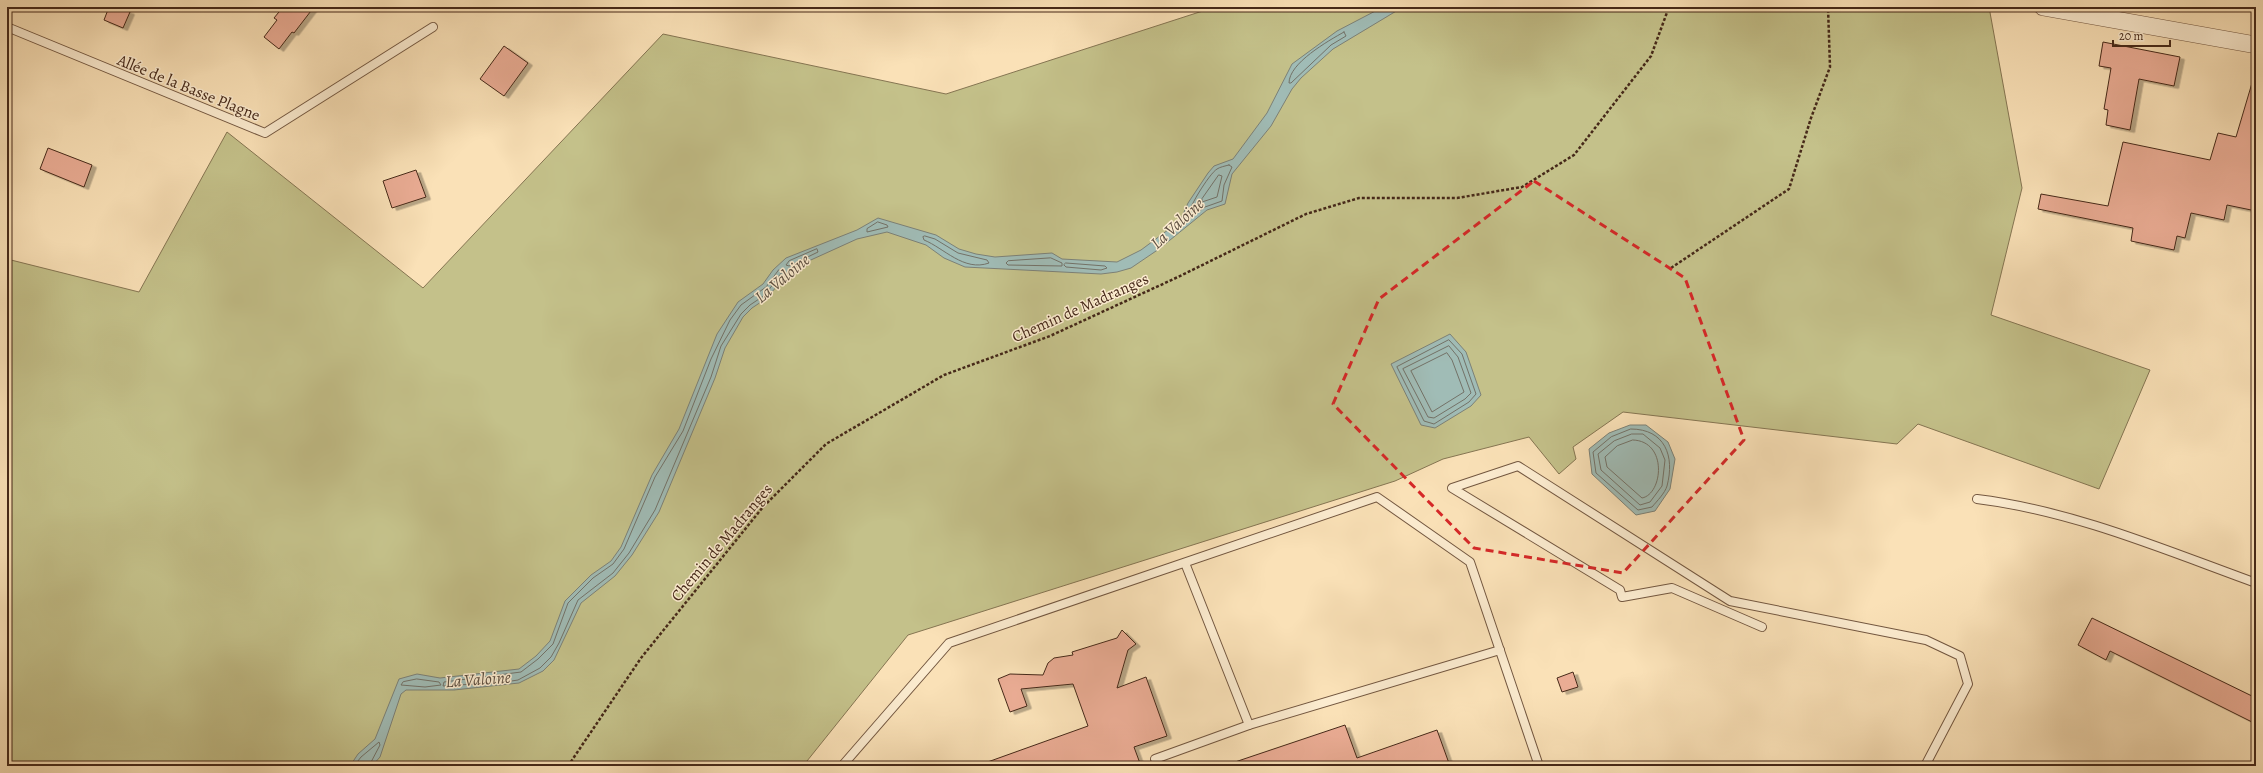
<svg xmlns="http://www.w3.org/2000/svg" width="2263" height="773" font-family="Alegreya,serif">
	<defs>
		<filter id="shadow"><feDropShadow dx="4.5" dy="2.5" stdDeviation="0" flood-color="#0004"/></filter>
	</defs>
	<rect width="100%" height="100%" fill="#fae1b7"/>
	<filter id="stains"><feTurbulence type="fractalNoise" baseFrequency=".005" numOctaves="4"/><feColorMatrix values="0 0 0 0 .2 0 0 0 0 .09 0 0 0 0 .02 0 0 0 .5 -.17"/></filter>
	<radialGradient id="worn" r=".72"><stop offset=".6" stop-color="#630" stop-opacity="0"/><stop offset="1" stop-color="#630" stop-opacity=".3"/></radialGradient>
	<!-- green -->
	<path fill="#c4c18a" stroke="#857552" d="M1215,7H1989L2022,188L1991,315L2150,370L2099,489L1918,424L1897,444L1623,412L1573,447L1576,459L1559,474L1529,437L1443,459L1395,481L908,635L803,766H7V259L139,292L227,132L423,288L663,34L946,94Z"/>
	<!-- water -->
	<g fill="#a0bcb6" stroke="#7c8177">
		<path d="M1383,7H1403L1333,49L1301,78L1292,89L1271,126L1232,174L1225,204L1207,210L1159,249L1131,268L1117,272L1101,274L965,267L944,258L926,245L887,232L857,239L791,269L767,298L752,308L743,317L725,348L715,378L659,512L632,555L615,576L581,603L554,660L543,671L519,683L454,690H406L401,694L380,757L372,766H350L358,754L375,739L399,679L417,674L440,678L519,669L536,656L550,641L565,601L591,575L611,561L621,547L652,475L679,429L717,334L738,302L763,284L773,270L786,258L857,230L878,218L936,235L959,249L976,254L995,257L1052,253L1062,259L1117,262L1141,250L1180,221L1188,203L1208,173L1214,166L1233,159L1267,113L1292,64L1337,31Z"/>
		<path d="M1450,334L1466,352L1481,395L1471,406L1435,428L1421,425L1391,364Z"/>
		<path d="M1630,425H1646L1668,442L1675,459L1670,489L1655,511L1636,515L1592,474L1589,449L1609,433Z"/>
	</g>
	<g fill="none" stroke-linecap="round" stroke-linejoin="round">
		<!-- shore -->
		<g stroke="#737268" stroke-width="1">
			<path d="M1344,32L1346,36L1331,45L1291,83H1289C1289,63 1328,41 1344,32Z"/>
			<path d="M1229,165L1232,167L1224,185L1222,201L1205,207L1187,220C1186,211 1209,174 1217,169C1220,167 1225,166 1229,165Z"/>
			<path d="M1219,175L1222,176L1217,197L1202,202V199Z"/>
			<path d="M878,222L887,225L888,227L867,232V229Z"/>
			<path d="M925,236L935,239L958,253L987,260L989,263C964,272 944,248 924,240L923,237Z"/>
			<path d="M817,249L818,252L789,266L786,265L789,261Z"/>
			<path d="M1051,258L1062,263V266L1008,265L1006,263L1008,261Z"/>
			<path d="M1066,263L1105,266L1107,268L1101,270L1066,267L1064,265Z"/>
			<path d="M779,270L782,272L765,295L750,305L741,314L721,346L711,377L655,510L629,553L613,573L578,600L559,643L551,657L540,668L518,680L505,682L443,686L444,682L521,672L538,659L553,644L568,603L593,578L613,564L624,549L655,477L683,431L711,359L730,320L741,305L766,287Z"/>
			<path d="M1449,340L1462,354L1476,394L1469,402L1434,424L1424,421L1397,367Z"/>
			<path d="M1449,346L1458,357L1471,393L1465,399L1434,418L1428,417L1403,369Z"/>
			<path d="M1447,353L1452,360L1464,392L1432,412L1411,371Z"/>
			<path d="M1631,429C1665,429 1675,456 1667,486C1665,493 1657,501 1652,507L1638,510L1596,473L1593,452L1611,437Z"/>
			<path d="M1632,434H1643L1660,448L1665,460L1662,486L1650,502L1640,505L1601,470L1598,454L1614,441Z"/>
			<path d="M1633,440C1668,441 1663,494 1642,498L1607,467L1605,457L1617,446Z"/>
			<path d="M417,679L439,682L441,685L425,687L401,685L403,682Z"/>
			<path d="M354,766L361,757L379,742L380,745L369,766"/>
		</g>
	</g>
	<!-- building -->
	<g fill="#eaac94" stroke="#462919" filter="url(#shadow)">
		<path d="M109,7H116L130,12L123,28L104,20Z"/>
		<path d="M283,7H314L294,33L292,32L279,49L264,37L277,20L274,18Z"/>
		<path d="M2103,42L2180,57L2174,86L2139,79L2130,130L2106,125L2108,110L2104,109L2111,68L2099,66Z"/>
		<path d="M504,46L528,63L504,96L480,79Z"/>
		<path d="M2252,83H2256V211L2227,205L2224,220L2191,213L2185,238L2177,236L2174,250L2131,241L2133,228L2038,209L2041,194L2108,206L2123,142L2210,160L2218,133L2236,137Z"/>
		<path d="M48,148L92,165L84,187L40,169Z"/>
		<path d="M416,170L426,197L392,208L383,181Z"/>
		<path d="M2092,618L2256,698V713L2252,722L2110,651L2106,660L2078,645Z"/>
		<path d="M1122,630L1136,644L1128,650L1117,688L1146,677L1167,736L1134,747L1141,766H982V764L1088,726L1073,684L1021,689L1027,706L1010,712L998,679L1010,674L1043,675L1048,663L1054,658L1073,655L1072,652L1117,638Z"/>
		<path d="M1573,672L1578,687L1562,692L1557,678Z"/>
		<path d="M1345,725L1357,758L1437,730L1450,766H1232V763Z"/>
	</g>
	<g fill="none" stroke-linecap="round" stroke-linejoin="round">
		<defs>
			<g id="lane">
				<path d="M7,27L265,133L433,27"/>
				<path d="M1977,499C2074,511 2165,550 2256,583"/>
				<path d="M1185,563L1249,725L1500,650"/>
				<path d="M1762,627L1672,588L1622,597L1620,590L1452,488L1518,466L1730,601L1926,640L1960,656L1968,684L1925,766"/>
				<path d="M1155,759L1249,725"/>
				<path d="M842,766L949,643L1377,497L1470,562L1539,766"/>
			</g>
			<path id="street" d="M2043,7L2256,45"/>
		</defs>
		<!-- lane casing -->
		<use href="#lane" stroke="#735740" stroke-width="10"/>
		<!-- street casing -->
		<use href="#street" stroke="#735740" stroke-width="18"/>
		<!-- path -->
		<g stroke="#462919" stroke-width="2.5" stroke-dasharray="3 2" stroke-linecap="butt">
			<path d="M1671,268L1789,189L1811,118L1830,67L1828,7"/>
			<path d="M568,766L641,658L763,507L826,444L944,375L1050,336L1178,277L1306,214L1359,198H1457L1522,187L1574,155L1651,56L1669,7"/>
		</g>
		<!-- lane -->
		<use href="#lane" stroke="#fcecd0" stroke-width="8"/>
		<!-- street -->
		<use href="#street" stroke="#fcecd0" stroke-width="17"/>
	</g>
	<!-- marked area -->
	<path fill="none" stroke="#d62828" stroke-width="3" stroke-dasharray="8 5" stroke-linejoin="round" d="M1534,181L1685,278L1744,440L1623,573L1474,548L1333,404L1379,299Z"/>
	<g text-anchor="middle" stroke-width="3" stroke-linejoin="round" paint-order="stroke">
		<!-- street labels -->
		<g font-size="16" fill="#462919" stroke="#fcecd0">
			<text transform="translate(189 87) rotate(22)" y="6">Allée de la Basse Plagne</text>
			<text transform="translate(1080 307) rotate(-24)" y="6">Chemin de Madranges</text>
			<text transform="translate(721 542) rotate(-50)" y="6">Chemin de Madranges</text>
		</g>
		<!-- water labels -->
		<g font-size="17" font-style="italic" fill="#5c4e40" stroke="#fcecd0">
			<text transform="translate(1177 223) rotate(-43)" y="6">La Valoine</text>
			<text transform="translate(782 278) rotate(-40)" y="6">La Valoine</text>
			<text transform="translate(478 679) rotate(-4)" y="6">La Valoine</text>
		</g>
	</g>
	<!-- margin -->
	<rect width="2263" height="773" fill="none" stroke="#fae1b7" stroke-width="24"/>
	<rect x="8" y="8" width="2247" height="757" fill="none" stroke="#462919" stroke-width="2"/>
	<rect x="12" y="12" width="2239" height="749" fill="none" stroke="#462919"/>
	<!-- scale -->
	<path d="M2113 40v6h57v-6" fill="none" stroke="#462919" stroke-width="2"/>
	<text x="2119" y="40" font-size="12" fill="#462919" stroke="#fcecd0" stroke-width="3" paint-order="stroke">20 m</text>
	<rect width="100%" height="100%" filter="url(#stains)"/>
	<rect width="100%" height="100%" fill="url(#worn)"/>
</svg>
